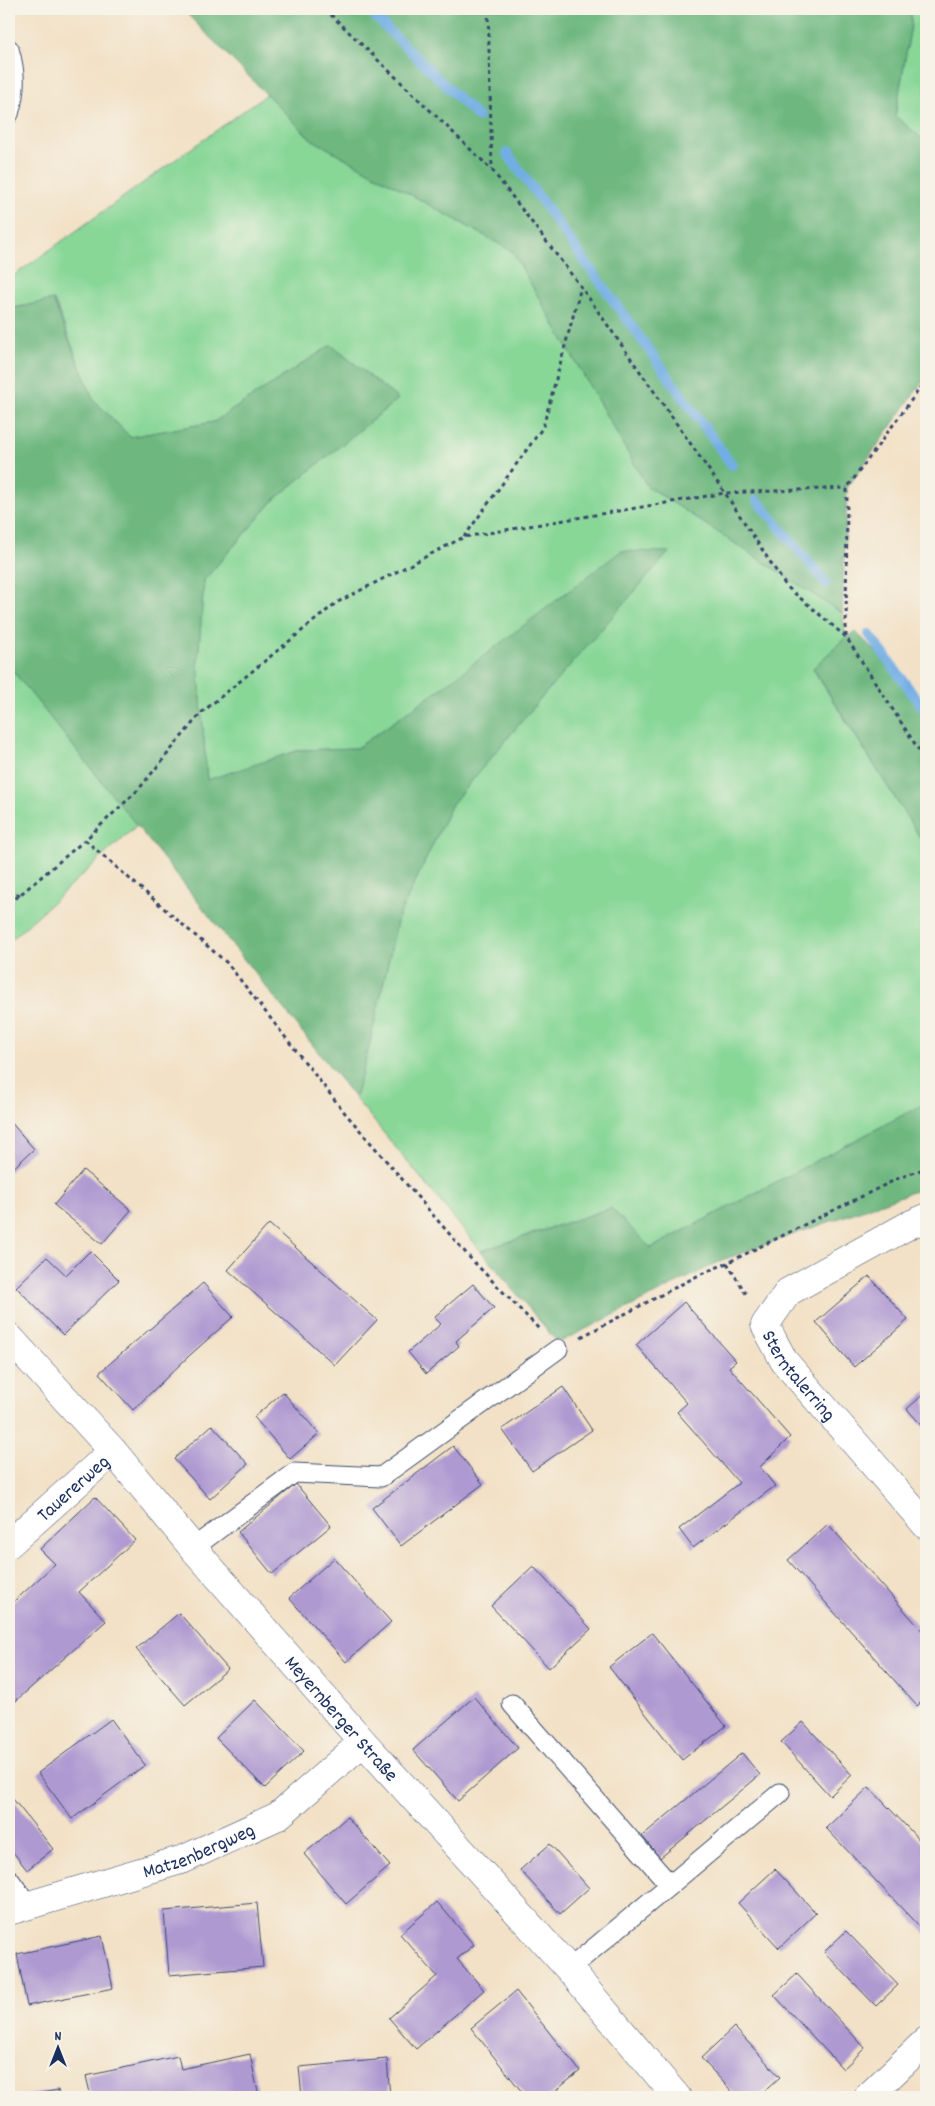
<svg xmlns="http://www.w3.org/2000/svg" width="935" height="2106" font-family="Dekko,sans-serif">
	<rect width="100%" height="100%" fill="#f7f3e8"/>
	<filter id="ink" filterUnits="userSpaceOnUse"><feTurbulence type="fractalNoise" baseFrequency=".02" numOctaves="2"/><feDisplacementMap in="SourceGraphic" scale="10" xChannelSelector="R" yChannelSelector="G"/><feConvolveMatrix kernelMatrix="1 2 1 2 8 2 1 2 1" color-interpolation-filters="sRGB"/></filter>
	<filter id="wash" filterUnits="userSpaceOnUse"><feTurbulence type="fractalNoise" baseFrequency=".0096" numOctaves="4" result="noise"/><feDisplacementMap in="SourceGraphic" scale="20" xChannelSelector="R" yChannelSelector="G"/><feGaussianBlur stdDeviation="1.12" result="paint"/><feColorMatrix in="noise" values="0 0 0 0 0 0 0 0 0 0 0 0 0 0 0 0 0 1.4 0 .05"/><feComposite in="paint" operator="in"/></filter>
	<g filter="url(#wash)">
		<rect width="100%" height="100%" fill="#f2e1c6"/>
		<!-- green -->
		<g fill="#88d797" stroke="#52837a">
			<path d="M911,9H926V142L895,117L911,25Z"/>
			<path d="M267,94L311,139L512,251L647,486L842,613L846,637L813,669L926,847V1103L651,1248L611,1208L481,1251L355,1098L369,1047L398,918L452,804L543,696L443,687L357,748L300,750L207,781L198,661L204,580L275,499L398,399L331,345L214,422L130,437L93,399L54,300L9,309V279Z"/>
			<path d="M9,666L137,825L9,942Z"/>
		</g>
		<!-- forest -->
		<g fill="#6eb880" stroke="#44746f">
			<path d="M182,9H911V25L895,116L926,142V380L923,381L847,488L842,613L647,486L512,251L311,139Z"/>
			<path d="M53,300L93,399L130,437L214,422L331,345L398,399L275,499L204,580L198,661L207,780L300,750L357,748L443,687L621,551L669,552L543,696L452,804L398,918L369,1047L355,1098L9,666V309Z"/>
			<path d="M856,632L926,702V847L813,668L846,637Z"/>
			<path d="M926,1103V1187L725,1259L558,1343L481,1251L611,1208L651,1248Z"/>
		</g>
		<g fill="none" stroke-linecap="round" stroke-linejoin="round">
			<!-- stream -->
			<g stroke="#72aee4" stroke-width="10">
				<path d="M367,9L478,117"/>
				<path d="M507,153L732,465"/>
				<path d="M757,500L826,583"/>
				<path d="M869,634L926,712"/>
			</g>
		</g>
		<g id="blocks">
			<!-- building -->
			<g fill="#af99d1">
				<path d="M9,1120L34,1149L9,1172Z"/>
				<path d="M83,1170L131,1210L102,1244L54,1205Z"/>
				<path d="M269,1224L377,1320L335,1365L228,1270Z"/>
				<path d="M90,1251L119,1280L63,1335L16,1287L47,1257L66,1275Z"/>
				<path d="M869,1276L908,1320L854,1367L816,1322Z"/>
				<path d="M203,1283L233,1317L190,1355L133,1410L99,1373Z"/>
				<path d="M473,1284L494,1308L456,1341L459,1346L426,1374L408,1352L441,1324L434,1317Z"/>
				<path d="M684,1302L736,1361L729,1367L790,1437L760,1467L775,1486L693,1548L679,1529L739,1483L677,1412L687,1403L636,1345Z"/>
				<path d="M563,1387L592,1430L532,1471L502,1429Z"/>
				<path d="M283,1392L319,1434L290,1459L254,1417Z"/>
				<path d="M926,1392V1430L907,1409Z"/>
				<path d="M212,1425L248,1464L210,1499L174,1459Z"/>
				<path d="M453,1446L483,1484L401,1546L372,1508Z"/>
				<path d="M296,1484L331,1526L272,1574L238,1532Z"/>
				<path d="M95,1497L135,1540L79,1592L106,1621L9,1707V1606L55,1564L40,1549Z"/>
				<path d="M828,1524L926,1635V1698L917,1706L788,1560Z"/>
				<path d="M334,1558L391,1622L346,1662L289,1598Z"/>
				<path d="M533,1566L591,1629L549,1668L491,1606Z"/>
				<path d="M179,1613L228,1669L185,1705L136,1649Z"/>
				<path d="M652,1633L726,1726L682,1760L609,1667Z"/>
				<path d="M474,1697L518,1748L458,1801L413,1750Z"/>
				<path d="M255,1700L304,1751L265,1788L216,1738Z"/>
				<path d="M111,1719L145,1765L72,1819L38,1773Z"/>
				<path d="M803,1722L852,1775L830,1796L781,1742Z"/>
				<path d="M742,1753L760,1775L660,1858L642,1836Z"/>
				<path d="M869,1787L926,1847V1934L826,1828Z"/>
				<path d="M9,1794L53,1849L27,1870L9,1847Z"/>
				<path d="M347,1817L390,1866L346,1904L304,1854Z"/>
				<path d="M550,1844L589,1888L560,1914L520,1870Z"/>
				<path d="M775,1869L816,1913L779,1948L738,1903Z"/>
				<path d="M437,1902L474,1945L457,1959L484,1990L416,2049L389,2018L437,1976L400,1934Z"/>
				<path d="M257,1903L263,1967L169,1975L164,1911Z"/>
				<path d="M846,1931L898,1985L876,2006L824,1952Z"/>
				<path d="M102,1936L113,1988L27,2006L17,1954Z"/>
				<path d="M797,1974L865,2048L843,2069L774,1995Z"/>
				<path d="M516,1991L580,2071L548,2097H526L471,2028Z"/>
				<path d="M734,2027L780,2077L758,2097H737L701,2058Z"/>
				<path d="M250,2054L259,2097H91L86,2076L178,2056L181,2069Z"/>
				<path d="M387,2059L390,2097H302L299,2067Z"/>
				<path d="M58,2090L60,2097H24V2096Z"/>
			</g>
		</g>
	</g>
	<g filter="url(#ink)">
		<use href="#blocks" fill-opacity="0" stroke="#3b4a6e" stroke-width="1"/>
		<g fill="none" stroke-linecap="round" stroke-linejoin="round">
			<defs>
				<g id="service">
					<path d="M9,49C16,73 16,89 9,114"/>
					<path d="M193,1548L294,1473L381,1477L558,1349"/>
					<path d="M512,1704L670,1885L569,1969"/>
					<path d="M9,1879L28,1905"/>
					<path d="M670,1885L780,1793"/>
				</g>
				<g id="minor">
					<path id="s1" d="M926,1218L909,1225L788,1292L765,1325L784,1361L926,1525"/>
					<path id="s2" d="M9,1337L113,1451L193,1548L363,1742L569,1969L677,2097"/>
					<path id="s3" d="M9,1544L113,1451"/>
					<path id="s4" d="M9,1911L184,1859L278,1816L363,1742"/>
					<path d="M868,2097L926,2041"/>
				</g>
			</defs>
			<!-- service casing -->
			<use href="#service" stroke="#3b4a6e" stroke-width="21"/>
			<!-- minor casing -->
			<use href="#minor" stroke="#3b4a6e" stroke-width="29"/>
			<!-- path -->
			<g stroke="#3b4a6e" stroke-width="3" stroke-dasharray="4 4" stroke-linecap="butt">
				<path d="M325,9L492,170L581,287L725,493L786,586L846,637L926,761"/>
				<path d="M488,9L492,170"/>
				<path d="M464,537L543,427L581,287"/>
				<path d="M846,637L847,488L926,380"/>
				<path d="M85,840L227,963L345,1113L471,1259L541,1331"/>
				<path d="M9,891L20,895"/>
				<path d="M9,904L85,840L138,790L201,713L336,603L464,537L725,493L847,488"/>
				<path d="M727,1263L748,1297"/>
				<path d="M581,1337L701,1274L727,1263L899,1178L926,1168"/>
			</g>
			<!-- service -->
			<use href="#service" stroke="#fff" stroke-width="19"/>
			<!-- minor -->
			<use href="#minor" stroke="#fff" stroke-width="28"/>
		</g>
	</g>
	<g text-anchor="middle" stroke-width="4" stroke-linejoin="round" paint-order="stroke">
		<!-- street labels -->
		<g font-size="20" fill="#1b2f5e" stroke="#f7f3e8">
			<text dy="7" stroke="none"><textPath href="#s1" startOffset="258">Sterntalerring</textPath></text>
			<text dy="7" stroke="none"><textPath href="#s3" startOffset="85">Tauererweg</textPath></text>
			<text dy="7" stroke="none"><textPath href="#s2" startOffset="506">Meyernberger Straße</textPath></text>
			<text dy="7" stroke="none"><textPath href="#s4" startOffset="199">Matzenbergweg</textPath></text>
		</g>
	</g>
	<!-- margin -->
	<rect width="935" height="2106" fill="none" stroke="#f7f3e8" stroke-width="30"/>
	<!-- north arrow -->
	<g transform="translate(58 2048)" stroke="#f7f3e8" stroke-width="4" paint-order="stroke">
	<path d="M0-4L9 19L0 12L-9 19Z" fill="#1b2f5e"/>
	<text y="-8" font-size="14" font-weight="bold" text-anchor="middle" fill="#1b2f5e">N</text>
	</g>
</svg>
